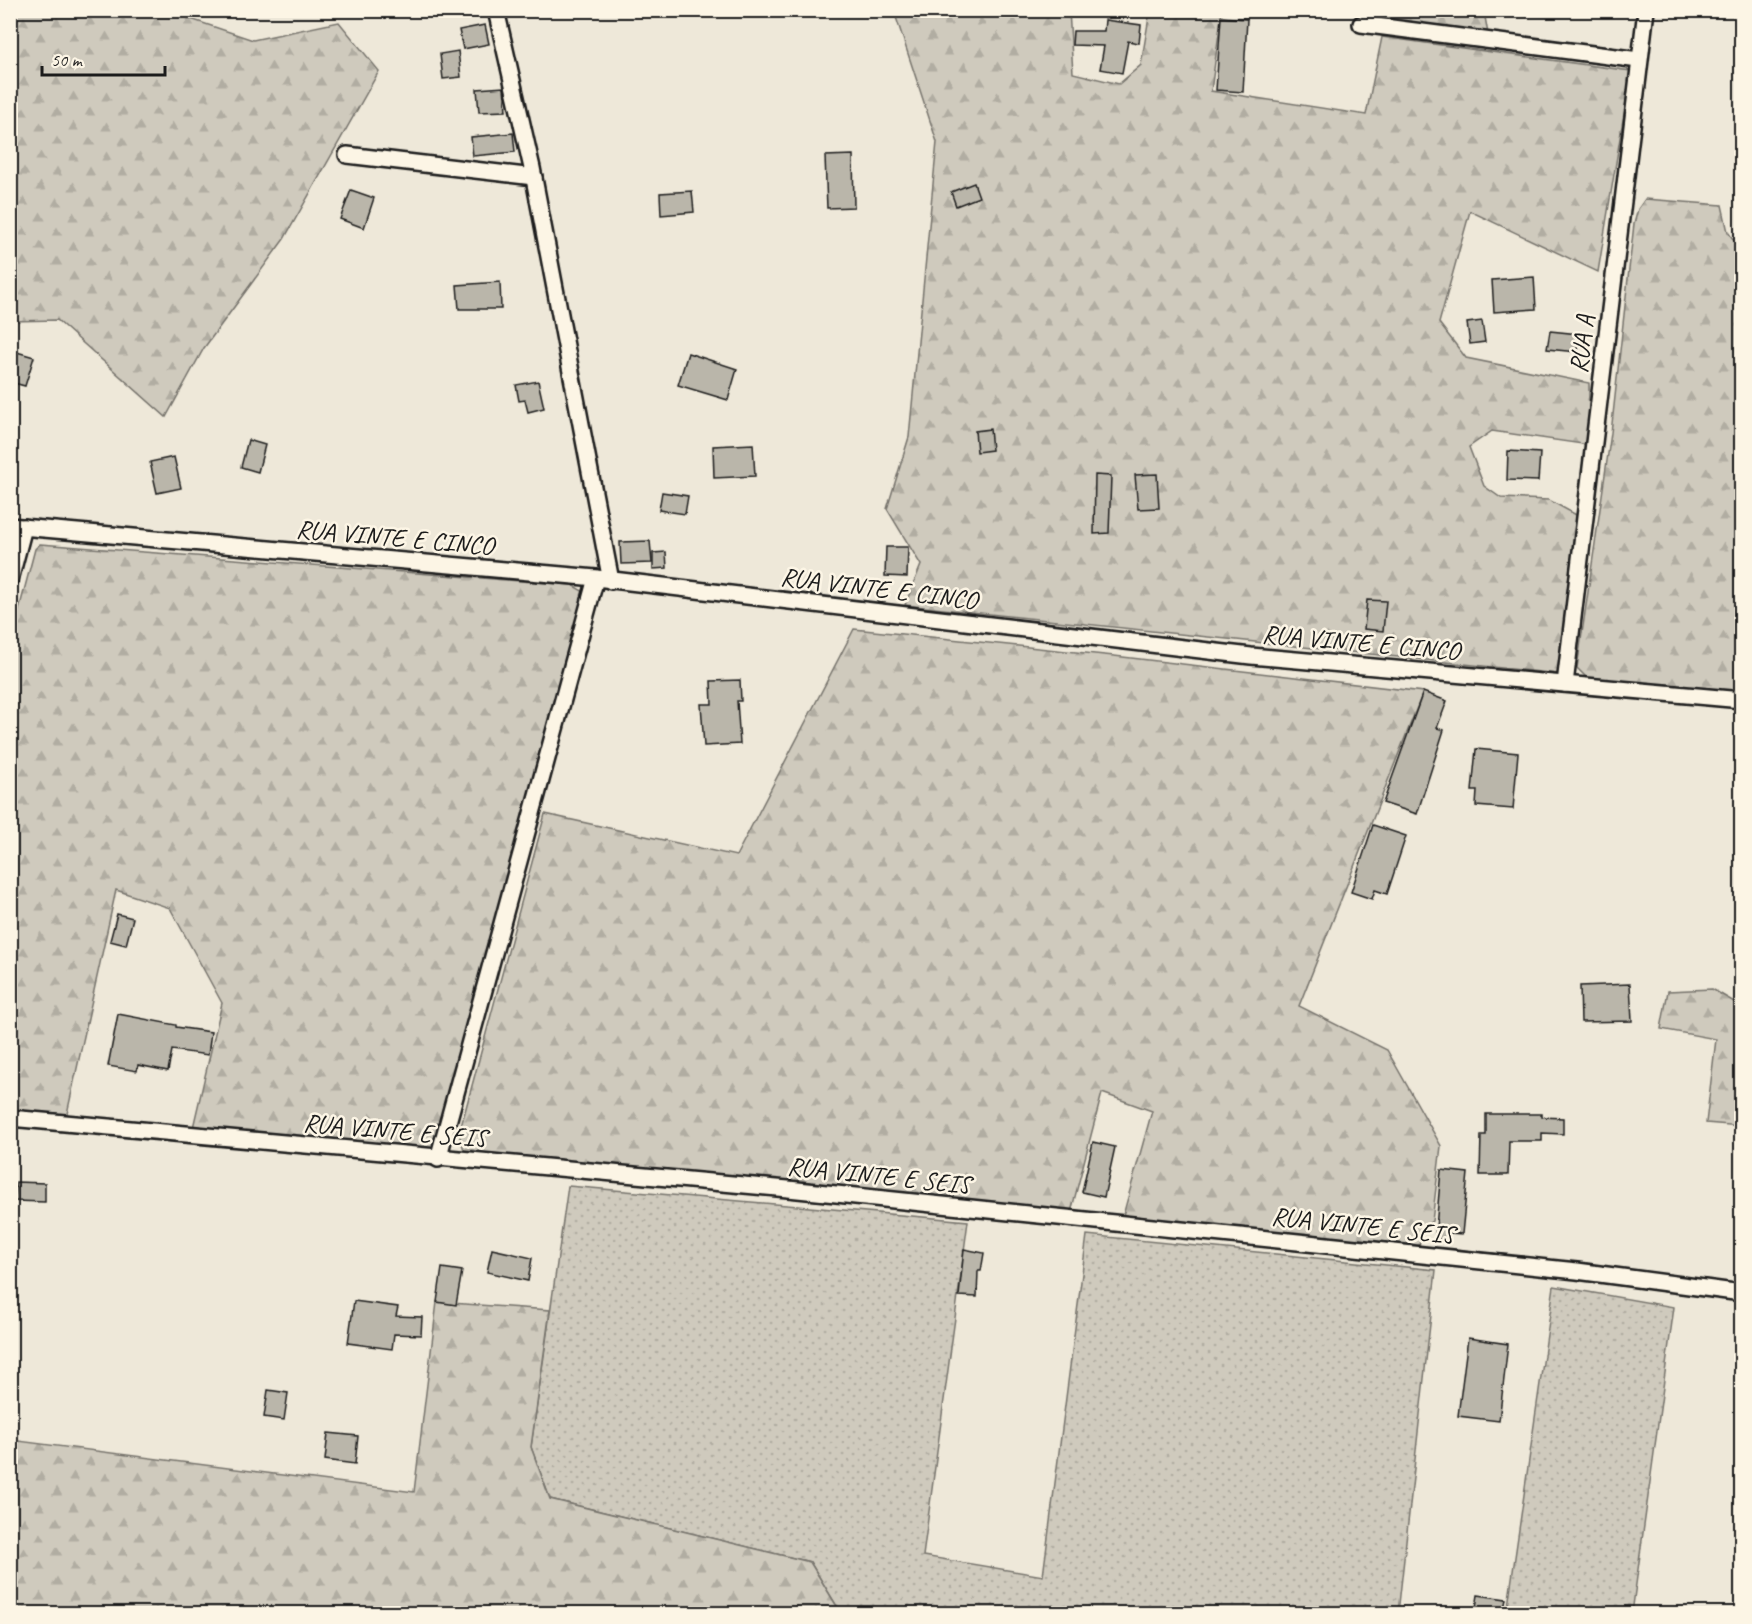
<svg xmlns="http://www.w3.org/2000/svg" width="1752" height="1624" font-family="Caveat,sans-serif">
	<defs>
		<pattern id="grass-dots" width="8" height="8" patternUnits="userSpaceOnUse" patternTransform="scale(1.5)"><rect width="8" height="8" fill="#cfcabd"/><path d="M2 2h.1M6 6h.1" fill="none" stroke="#b1ada2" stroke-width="1.8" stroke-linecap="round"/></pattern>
		<pattern id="forest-firs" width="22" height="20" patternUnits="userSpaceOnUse" patternTransform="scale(1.5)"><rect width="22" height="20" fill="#cfcabd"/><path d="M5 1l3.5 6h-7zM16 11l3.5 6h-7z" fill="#b1ada2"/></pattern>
	</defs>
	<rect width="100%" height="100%" fill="#eee8d9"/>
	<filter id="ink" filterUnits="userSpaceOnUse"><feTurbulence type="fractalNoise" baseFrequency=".0167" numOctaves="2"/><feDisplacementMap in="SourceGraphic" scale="12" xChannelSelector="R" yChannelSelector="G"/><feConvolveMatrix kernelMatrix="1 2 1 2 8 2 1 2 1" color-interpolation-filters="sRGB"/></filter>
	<g filter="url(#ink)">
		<!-- grass -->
		<g fill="url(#grass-dots)" stroke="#76736c" stroke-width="1.5">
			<path d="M568,1186L968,1221L923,1556L1043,1576L1087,1235L1436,1270L1398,1613H841L810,1562L550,1499L531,1447Z"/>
			<path d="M1554,1286L1674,1307L1632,1613H1507Z"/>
		</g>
		<!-- forest -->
		<g fill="url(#forest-firs)" stroke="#76736c" stroke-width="1.5">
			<path d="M10,11H167L253,40L339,22L379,71L284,239L204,348L166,417L57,320L11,321Z"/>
			<path d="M894,11H1069L1073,73L1119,84L1141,65L1150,11H1222L1211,91L1366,115L1382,37L1631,71L1598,272L1470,211L1439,323L1466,358L1589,383V445L1492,431L1469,447L1484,486L1501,498L1549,500L1580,517L1559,674L905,605L921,565L887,509L909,437L937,142Z"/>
			<path d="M1369,11H1484L1488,34L1367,21Z"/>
			<path d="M1645,199L1722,205L1728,232L1742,252L1741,694L1589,680L1577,668L1611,433L1634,224L1638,209Z"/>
			<path d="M40,544L572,585L586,593L437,1152L192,1132L222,1003L170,908L116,890L65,1123L11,1116V640L35,549Z"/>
			<path d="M854,629L1114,656L1423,692L1299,1006L1387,1050L1441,1146L1432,1221L1421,1229L1419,1249L1122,1219L1152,1111L1102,1093L1070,1216L465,1153L459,1134L545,814L736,856Z"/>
			<path d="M1712,989L1741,1006V1126L1706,1123L1716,1039L1661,1029L1668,991Z"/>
			<path d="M437,1302L550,1310L531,1447L550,1499L810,1562L841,1613L11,1614V1440L414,1492Z"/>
		</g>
		<!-- building -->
		<g fill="#bab6aa" stroke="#1c1c1c" stroke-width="1.5">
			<path d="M1221,17L1247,19L1243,92L1216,90Z"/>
			<path d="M1105,20L1141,25L1139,43L1128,41L1122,73L1100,69L1104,46L1072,45L1073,31H1104Z"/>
			<path d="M485,25L489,44L463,49L459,30Z"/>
			<path d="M458,51L461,77L443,79L440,54Z"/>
			<path d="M504,87L506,111L479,112L477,89Z"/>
			<path d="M513,133L515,152L473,156L471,137Z"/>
			<path d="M853,155L854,207L827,208L825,156Z"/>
			<path d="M974,183L979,197L956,206L951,192Z"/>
			<path d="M351,190L374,198L364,228L340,219Z"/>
			<path d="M692,191L694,212L661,215L660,193Z"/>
			<path d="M1534,277L1536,309L1494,312L1492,280Z"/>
			<path d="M500,282L501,309H459L457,285Z"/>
			<path d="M1482,321L1485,342L1470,344L1467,323Z"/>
			<path d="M1550,331L1579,334L1577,352L1547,349Z"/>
			<path d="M10,350L34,357L25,386L10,382Z"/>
			<path d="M688,353L737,369L728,400L678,385Z"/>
			<path d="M538,381L544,408L528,412L525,400L519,401L516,385Z"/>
			<path d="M990,429L992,450L977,452L975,431Z"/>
			<path d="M248,440L265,445L258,472L241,467Z"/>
			<path d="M753,444L755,476L714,478L713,446Z"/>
			<path d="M1508,451L1540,453L1538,481L1507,480Z"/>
			<path d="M174,457L181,488L157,493L150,462Z"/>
			<path d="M1157,474L1159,508L1138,509L1135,475Z"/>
			<path d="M1095,475L1111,476L1109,533L1094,534Z"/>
			<path d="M662,492L688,496L685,514L659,510Z"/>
			<path d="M650,541L652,563L621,564L620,542Z"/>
			<path d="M886,547H908L907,577L885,576Z"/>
			<path d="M666,552L667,568L653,569V553Z"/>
			<path d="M1367,600L1386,601L1383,631L1364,629Z"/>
			<path d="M740,680L741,701H737L740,744L704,746L701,704H712L711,681Z"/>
			<path d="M1423,692L1447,701L1437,728L1444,730L1417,814L1383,803Z"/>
			<path d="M1476,749L1518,753L1513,809L1476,806L1477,791H1472Z"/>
			<path d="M1373,825L1406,836L1387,894L1375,890L1372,899L1351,892Z"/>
			<path d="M117,914L133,918L126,945L110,941Z"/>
			<path d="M1630,984L1632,1021L1581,1022L1580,986Z"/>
			<path d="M118,1014L176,1025V1027L211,1032L208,1055L172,1050L168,1071L138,1065L137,1071L108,1066Z"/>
			<path d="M1486,1114H1542V1117L1563,1118V1134L1542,1133V1141H1509L1508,1175H1480L1481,1135H1486Z"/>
			<path d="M1093,1142L1115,1147L1104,1197L1082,1192Z"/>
			<path d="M1441,1170L1468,1173L1462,1234L1449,1233L1448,1240L1435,1239Z"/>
			<path d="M16,1182L45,1183V1202L15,1201Z"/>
			<path d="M492,1249L532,1258L528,1281L487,1272Z"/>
			<path d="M964,1249L984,1253L981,1271H978L977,1297L959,1296Z"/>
			<path d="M442,1268L462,1271L456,1305L437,1302Z"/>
			<path d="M354,1301L398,1307L396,1316L422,1317L421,1335L394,1334L392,1349L348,1343Z"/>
			<path d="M1468,1338L1508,1344L1499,1421L1458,1416Z"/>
			<path d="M268,1390L288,1393L284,1420L264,1417Z"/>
			<path d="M328,1433L358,1436L355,1464L325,1460Z"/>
			<path d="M1478,1595L1506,1599L1503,1614H1475Z"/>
		</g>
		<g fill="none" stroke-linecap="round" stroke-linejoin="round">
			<defs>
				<g id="street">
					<path d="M496,10L532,168L611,581"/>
					<path d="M1361,24L1639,60"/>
					<path d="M347,155L534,177"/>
					<path d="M10,526L596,578L1251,656L1742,700"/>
					<path d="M10,580L24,527"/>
					<path d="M1565,684L1646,10"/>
					<path d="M10,1118L788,1189L1577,1271L1742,1293"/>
					<path d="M438,1159L596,578"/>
				</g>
			</defs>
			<!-- street casing -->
			<use href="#street" stroke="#1c1c1c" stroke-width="20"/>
			<!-- street -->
			<use href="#street" stroke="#fcf5e5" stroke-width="15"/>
		</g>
	</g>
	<g text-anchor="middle" stroke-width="5" stroke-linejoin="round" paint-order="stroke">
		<!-- street labels -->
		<g font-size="26" fill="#1c1c1c" stroke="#fcf5e5">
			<text transform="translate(1581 344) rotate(-83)" y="9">RUA A</text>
			<text transform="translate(395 537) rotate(5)" y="9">RUA VINTE E CINCO</text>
			<text transform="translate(879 588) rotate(7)" y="9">RUA VINTE E CINCO</text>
			<text transform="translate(1361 642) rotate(5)" y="9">RUA VINTE E CINCO</text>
			<text transform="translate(395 1130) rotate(5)" y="9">RUA VINTE E SEIS</text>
			<text transform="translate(879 1175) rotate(6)" y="9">RUA VINTE E SEIS</text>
			<text transform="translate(1363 1225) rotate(6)" y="9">RUA VINTE E SEIS</text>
		</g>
	</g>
	<!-- margin -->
	<rect width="1752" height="1624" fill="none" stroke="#fcf5e5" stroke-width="36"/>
	<rect x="18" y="18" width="1716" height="1588" fill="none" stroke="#1c1c1c" stroke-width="2" filter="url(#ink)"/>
	<!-- scale -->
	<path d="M42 66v9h123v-9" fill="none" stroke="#1c1c1c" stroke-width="3"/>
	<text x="51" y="66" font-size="18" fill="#1c1c1c" stroke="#fcf5e5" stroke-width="4.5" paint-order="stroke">50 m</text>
</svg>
